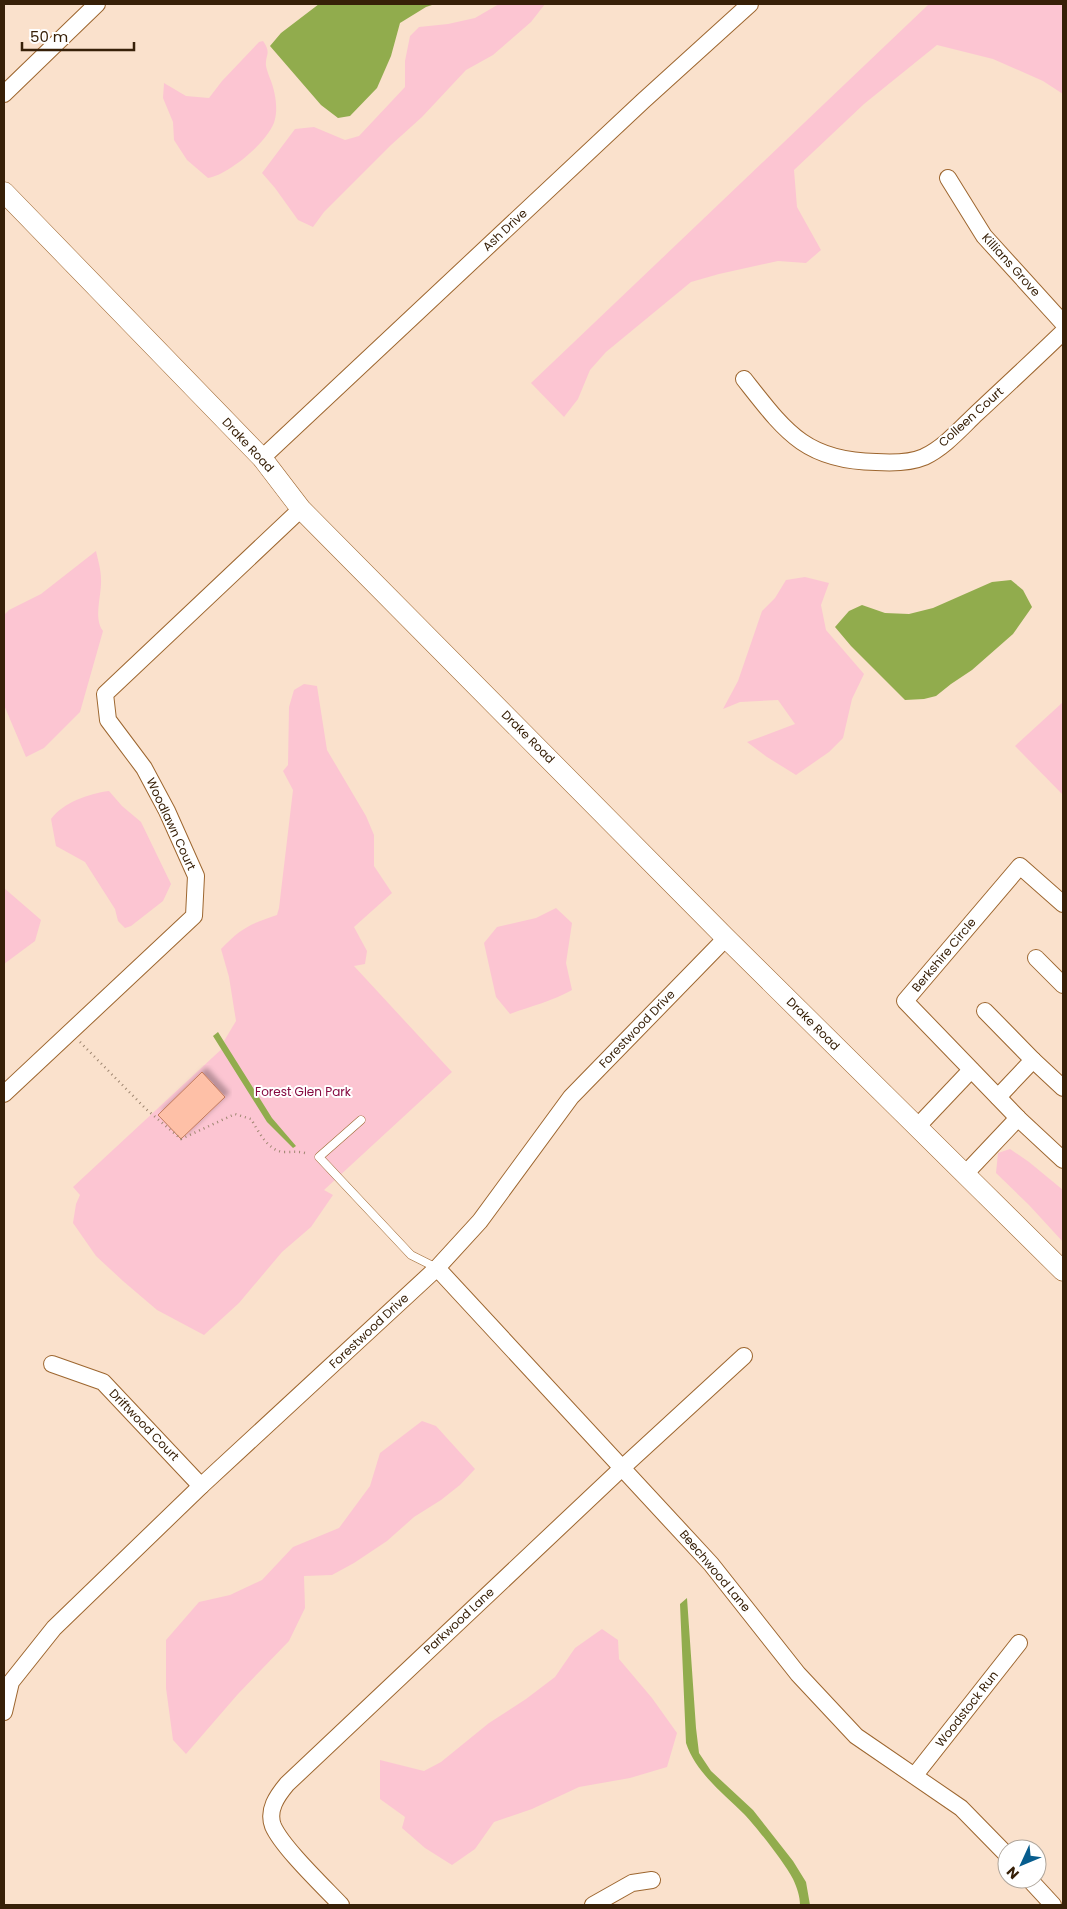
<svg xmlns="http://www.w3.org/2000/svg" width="1067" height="1909" font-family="Poppins,sans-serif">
	<defs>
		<filter id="shadow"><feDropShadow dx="4.5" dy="-4.5" stdDeviation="2.5" flood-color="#0004"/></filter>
	</defs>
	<rect width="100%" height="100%" fill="#fae1cc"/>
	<!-- green -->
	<g fill="#fcc5d2">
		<path d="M499,4H545L531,22L493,55L466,70L422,117L391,145L324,212L313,227L298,220L275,188L262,173L295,129L314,127L345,140L359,136L405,87V61L410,36L419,27L448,24L475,18Z"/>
		<path d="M929,4H1063V94L1043,81L993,59L937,45L864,104L794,170L797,207L821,250L806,263L778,261L719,274L691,282L606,352L590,370L578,399L564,417L531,383Z"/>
		<path d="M263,41C272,54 265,54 266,66C267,71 269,76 271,81C275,92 278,107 275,119C271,140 228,175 208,178L187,160L174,140L173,122L163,98L164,83L186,96L209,98L222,81L259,42Z"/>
		<path d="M96,551C98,560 101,570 101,579C102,595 93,618 103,631L80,712L44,748L26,757L4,705V615L9,610L41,594Z"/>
		<path d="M805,577L829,583L821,605L826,630L864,674L852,699L843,738L829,752L796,775L767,757L747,742L795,724L778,700L740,702L723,709L738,681L762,611L775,598L786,580Z"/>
		<path d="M304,684L317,686L327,750L366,816L374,835V866L392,893L354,927L367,951L365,964L354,966L452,1072L324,1190L333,1195L311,1227L282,1252L239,1303L204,1335L157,1310L123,1281L96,1256L73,1223L76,1204L80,1195L73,1187L226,1045L224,1041L236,1021L229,977L221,949C241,928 250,924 277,915L279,908L293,790L283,771L288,765L289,707L294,690Z"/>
		<path d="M1063,702V795L1015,746Z"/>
		<path d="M109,791L122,806L141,822L171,884L163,901L131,926L125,928L118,921L115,909L85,862L56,846L51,819C64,802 88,794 109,791Z"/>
		<path d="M4,888L41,920L35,941L4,964Z"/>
		<path d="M556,908L572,923L566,963L572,990C553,1001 531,1006 510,1014L496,997L484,943L497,927L536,918Z"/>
		<path d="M1010,1149L1029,1162L1063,1190V1242L1029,1205L996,1173L998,1153Z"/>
		<path d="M422,1421L436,1426L475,1469L460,1485L441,1500L414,1517L387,1541L354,1563L332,1575L304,1576L305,1608L289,1641L238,1694L186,1754L173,1740L166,1688V1640L199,1602L230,1595L262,1580L293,1547L339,1528L370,1486L380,1453Z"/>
		<path d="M602,1629L618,1640L619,1659L652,1698L677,1733L667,1767L630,1778L579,1787L532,1809L494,1822L475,1849L452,1865L425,1848L402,1828L405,1817L380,1799V1760L424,1771L441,1762L489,1723L526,1699L555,1677L575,1648Z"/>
	</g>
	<!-- water -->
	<g fill="#91ac4d">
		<path d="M319,4H435L426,7L400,23L391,56L377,88L350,116L338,118L321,105L270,46L281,33Z"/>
		<path d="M1011,580L1023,590L1032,607L1013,634L972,670L951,684L936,696L924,699L905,700L851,646L835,627L849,611L862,605L885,613L909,614L933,608L992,582Z"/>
		<path d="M218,1032L272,1118L296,1146L293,1148L267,1122L213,1036Z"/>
		<path d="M687,1598L696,1728L699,1753L711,1771L753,1810L793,1861L806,1882L810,1905H800C800,1896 797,1888 793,1879C784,1862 758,1829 744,1814C723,1793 696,1773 686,1743L680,1604Z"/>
	</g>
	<!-- building -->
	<path fill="#fec0a7" stroke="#c1795b" filter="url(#shadow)" d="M202,1072L225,1097L181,1139L158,1115Z"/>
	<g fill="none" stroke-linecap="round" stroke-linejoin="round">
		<defs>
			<path id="service" d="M361,1120L319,1157L411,1255L437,1268"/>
			<g id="minor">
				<path d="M4,94L97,4"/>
				<path d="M948,178L984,236L1063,323"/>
				<path d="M744,379C785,431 805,461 876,462C891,463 910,463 924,457C945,447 961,428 977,413C1006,386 1035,359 1063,332"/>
				<path d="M262,458L643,101L750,4"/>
				<path d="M1063,904L1020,866L905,1001L1019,1119L1063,1160"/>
				<path d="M1036,958L1063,985"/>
				<path d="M985,1011L1033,1060L998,1097"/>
				<path d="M1033,1060L1063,1088"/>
				<path d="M4,1094L194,916L196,876L167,811L144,768L108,720L105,694L301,509"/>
				<path d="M917,1127L971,1070"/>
				<path d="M966,1173L1018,1118"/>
				<path d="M437,1268L711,1564L798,1674L856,1736L961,1808L1007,1855"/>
				<path d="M52,1364L103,1382L201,1486"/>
				<path d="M4,1712L11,1682L54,1628L201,1486L437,1268L480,1221L571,1097L726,938"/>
				<path d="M915,1775L1019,1643"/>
				<path d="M1029,1879L1053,1905"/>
				<path d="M341,1905C324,1887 282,1847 273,1826C267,1810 277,1796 287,1784L622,1468L744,1356"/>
				<path d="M593,1905L632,1883L652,1880"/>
			</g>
			<path id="tertiary" d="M4,192L262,458L301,509L726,938L1063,1271"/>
		</defs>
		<!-- service casing -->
		<use href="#service" stroke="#9d662f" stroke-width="9"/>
		<!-- minor casing -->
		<use href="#minor" stroke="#9d662f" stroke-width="18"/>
		<!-- tertiary casing -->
		<use href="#tertiary" stroke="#9d662f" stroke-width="21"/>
		<!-- path -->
		<path stroke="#9e8670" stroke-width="2.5" stroke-dasharray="1 4" stroke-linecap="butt" d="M80,1042L146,1109L181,1139L235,1114L251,1119C259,1132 268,1151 284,1152C293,1152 300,1151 308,1154"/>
		<!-- service -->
		<use href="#service" stroke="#fff" stroke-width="8"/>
		<!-- minor -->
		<use href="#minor" stroke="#fff" stroke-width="16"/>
		<!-- tertiary -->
		<use href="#tertiary" stroke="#fff" stroke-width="20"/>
	</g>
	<g text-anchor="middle" stroke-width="4" stroke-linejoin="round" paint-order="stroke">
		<!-- street labels -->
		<g font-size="12" fill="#372008" stroke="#fff">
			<text transform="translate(505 230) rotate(-43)" y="4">Ash Drive</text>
			<text transform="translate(1011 265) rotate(48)" y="4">Killians Grove</text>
			<text transform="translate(971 417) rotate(-42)" y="4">Colleen Court</text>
			<text transform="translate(248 445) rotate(47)" y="4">Drake Road</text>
			<text transform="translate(528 737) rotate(45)" y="4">Drake Road</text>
			<text transform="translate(171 824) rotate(65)" y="4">Woodlawn Court</text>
			<text transform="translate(944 955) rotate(-50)" y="4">Berkshire Circle</text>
			<text transform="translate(813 1024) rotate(45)" y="4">Drake Road</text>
			<text transform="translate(637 1029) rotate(-46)" y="4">Forestwood Drive</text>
			<text transform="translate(369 1331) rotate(-43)" y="4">Forestwood Drive</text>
			<text transform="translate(144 1425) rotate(46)" y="4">Driftwood Court</text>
			<text transform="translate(715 1571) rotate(50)" y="4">Beechwood Lane</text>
			<text transform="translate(459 1621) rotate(-43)" y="4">Parkwood Lane</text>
			<text transform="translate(967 1709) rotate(-52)" y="4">Woodstock Run</text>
		</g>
		<!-- park labels -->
		<g font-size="12" fill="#860a41" stroke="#fff">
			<text x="303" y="1096">Forest Glen Park</text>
		</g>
	</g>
	<!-- border -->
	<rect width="1067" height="1909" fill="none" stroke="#372008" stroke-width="10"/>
	<!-- north arrow -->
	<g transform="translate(1022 1864) rotate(226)"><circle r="24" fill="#ffffff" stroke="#afa69c"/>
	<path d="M0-4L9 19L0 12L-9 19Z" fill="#075d8e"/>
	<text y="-8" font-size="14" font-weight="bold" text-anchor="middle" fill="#372008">N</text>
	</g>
	<!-- scale -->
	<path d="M22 42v8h112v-8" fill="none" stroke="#372008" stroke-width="2.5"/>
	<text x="30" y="42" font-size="15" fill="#372008" stroke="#ffffff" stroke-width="4" paint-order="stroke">50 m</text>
</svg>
